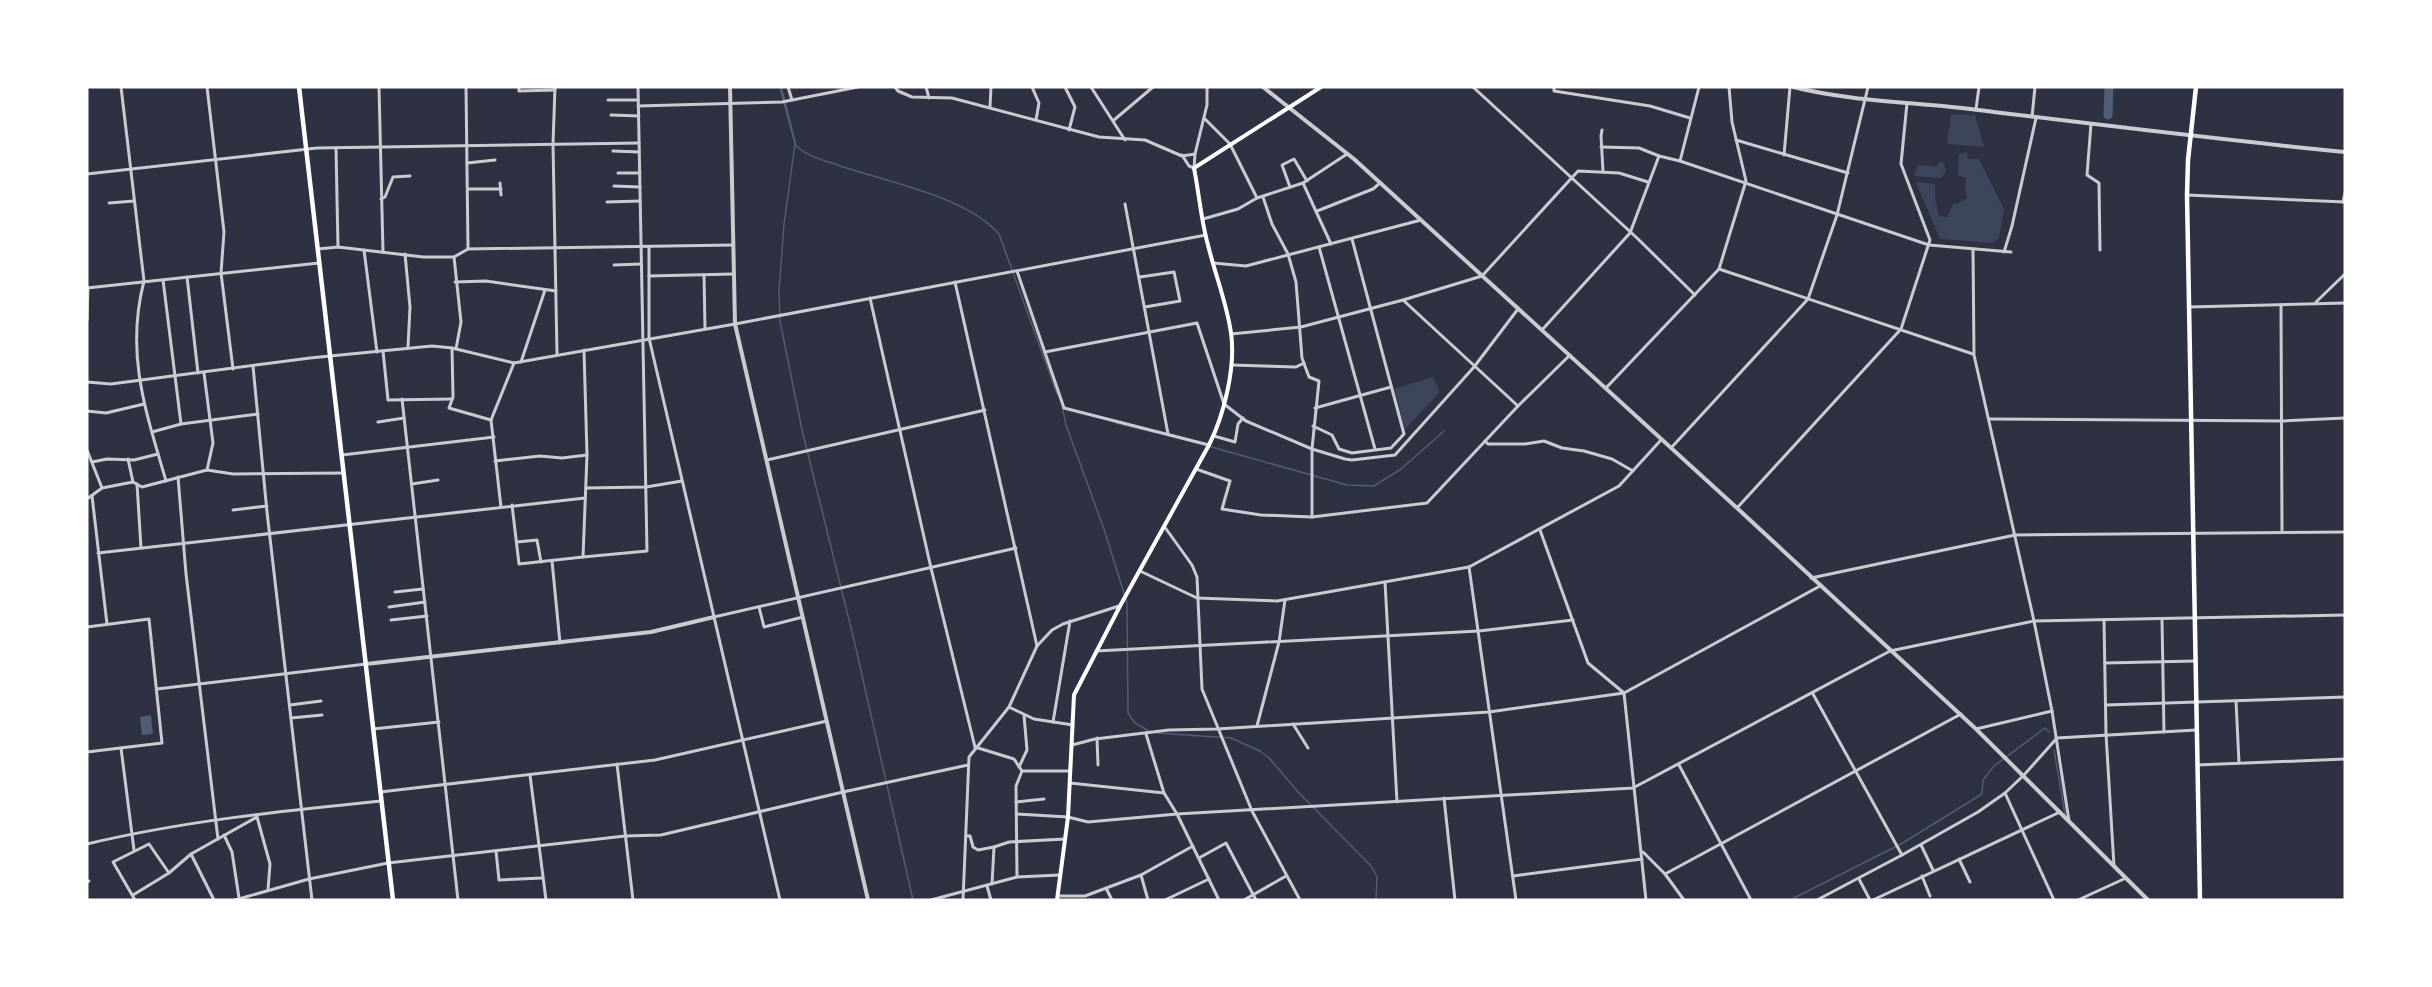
<svg xmlns="http://www.w3.org/2000/svg" width="2432" height="987" font-family="'Fira Sans',sans-serif">
	<rect width="100%" height="100%" fill="#2d3142"/>
	<!-- green -->
	<g fill="#3c4559">
		<path d="M1951,114L1975,115L1984,147L1947,144Z"/>
		<path d="M1967,152L1968,159H1979L2004,209L1999,238L1992,243L1940,239L1916,182L1935,184V198L1939,216L1947,217L1953,204H1957L1967,198L1965,190L1966,178L1958,175L1959,154Z"/>
		<path d="M1939,162L1944,163L1946,172L1941,178L1914,176L1918,165L1937,167Z"/>
		<path d="M1433,377L1440,392L1405,429L1394,389Z"/>
	</g>
	<!-- water -->
	<g fill="#4f5d75">
		<path d="M779,87H782L796,142L795,147Z"/>
		<path d="M151,715L153,734L142,735L140,717Z"/>
	</g>
	<g fill="none" stroke-linecap="round" stroke-linejoin="round">
		<!-- stream -->
		<g stroke="#4f5d75" stroke-width="1.5">
			<path d="M795,144C805,156 820,159 835,164C884,182 965,195 999,234L1057,394"/>
			<path d="M795,144L784,224L779,291L780,321L802,430L854,640L913,900"/>
			<path d="M1062,406L1066,425L1104,529L1127,603L1128,713L1135,723L1149,731"/>
			<path d="M1116,423L1157,433"/>
			<path d="M1162,434L1204,445"/>
			<path d="M1208,446L1347,485L1374,486L1401,469L1444,431"/>
			<path d="M1157,733L1231,738L1260,751L1269,758L1299,793L1372,867L1377,877L1376,900"/>
			<path d="M2054,750L2065,814"/>
			<path d="M1790,900L1901,844L1982,794L1983,780L1994,766L2045,728L2049,732"/>
		</g>
		<!-- river -->
		<path stroke="#4f5d75" stroke-width="9" d="M2108,115L2109,87"/>
		<!-- minor -->
		<g stroke="#caccd0" stroke-width="3">
			<path d="M121,87L144,281C125,354 146,412 166,481"/>
			<path d="M207,87L224,232L221,273L233,369"/>
			<path d="M379,87L383,252"/>
			<path d="M466,87L468,249"/>
			<path d="M519,87V91L555,90"/>
			<path d="M555,87L553,144L557,354"/>
			<path d="M788,87L792,100"/>
			<path d="M895,87L898,91L912,97L952,98L1099,137L1145,140L1182,156L1195,154"/>
			<path d="M926,87L929,98"/>
			<path d="M1032,87L1039,103L1036,120"/>
			<path d="M1065,87L1075,107L1069,130"/>
			<path d="M1091,87L1125,140"/>
			<path d="M1473,87L1637,238L1695,295"/>
			<path d="M1554,87V91L1650,106L1690,118"/>
			<path d="M608,100H638"/>
			<path d="M638,106L782,102L858,87"/>
			<path d="M990,107L991,87"/>
			<path d="M1976,109L1979,87"/>
			<path d="M611,115L639,116"/>
			<path d="M2032,117L2035,87"/>
			<path d="M1204,118L1230,144L1257,198"/>
			<path d="M1114,120L1153,87"/>
			<path d="M2091,124L2087,175L2099,183L2100,250"/>
			<path d="M1602,130L1601,136L1603,171"/>
			<path d="M1736,140L1848,173"/>
			<path d="M1601,147L1639,148L1659,156"/>
			<path d="M336,148L338,247"/>
			<path d="M613,151L639,152"/>
			<path d="M1182,155L1189,166L1194,168"/>
			<path d="M1784,155L1790,87"/>
			<path d="M1680,161L1699,87"/>
			<path d="M467,163L495,160"/>
			<path d="M1194,168L1195,154L1207,105V87"/>
			<path d="M618,173H640"/>
			<path d="M87,174L317,148L639,143"/>
			<path d="M500,183L501,195"/>
			<path d="M1303,183L1331,244"/>
			<path d="M614,186L640,187"/>
			<path d="M1290,187L1282,165L1294,159L1307,181"/>
			<path d="M468,189H501"/>
			<path d="M2187,195L2345,202"/>
			<path d="M1263,197L1272,224L1288,254L1296,282L1302,358L1309,377L1319,381L1312,449V517"/>
			<path d="M381,199L385,197L393,177L410,176"/>
			<path d="M607,202L640,201"/>
			<path d="M2343,202L2345,193"/>
			<path d="M109,203L134,201"/>
			<path d="M1125,204L1168,434"/>
			<path d="M1317,211L1373,189L1380,183"/>
			<path d="M1203,219L1238,209L1257,198L1303,183L1347,154"/>
			<path d="M649,247V338L780,900"/>
			<path d="M1319,247L1375,449"/>
			<path d="M318,249L338,247L423,257H454L468,249L733,245"/>
			<path d="M1973,249L1974,355L2034,621L2052,711L2069,821"/>
			<path d="M364,250L377,352"/>
			<path d="M2004,252L2012,226L2036,118"/>
			<path d="M405,254L410,307L408,347"/>
			<path d="M454,257L461,322L456,349"/>
			<path d="M1213,263L1246,266L1421,220"/>
			<path d="M614,265L641,264"/>
			<path d="M1719,269L1973,354"/>
			<path d="M1017,271L1064,408L1209,445"/>
			<path d="M704,275L705,328"/>
			<path d="M649,276L733,274"/>
			<path d="M187,277L198,373"/>
			<path d="M1140,277L1174,272L1180,301L1145,307"/>
			<path d="M163,280L181,424"/>
			<path d="M455,282L486,281L556,291"/>
			<path d="M955,282L1037,646"/>
			<path d="M87,288L319,263"/>
			<path d="M870,298L931,568L975,747"/>
			<path d="M1403,300L1518,406"/>
			<path d="M2316,302L2345,274"/>
			<path d="M2281,305L2282,531"/>
			<path d="M2189,307L2345,303"/>
			<path d="M87,320L88,288"/>
			<path d="M1542,330L1630,233L1659,156L1680,161L1929,245L2011,252"/>
			<path d="M1231,334L1301,327L1403,300L1482,276L1578,171L1619,173L1648,182"/>
			<path d="M452,348L453,397L449,408L491,420"/>
			<path d="M383,351L388,400L452,399"/>
			<path d="M1045,352L1197,323L1224,404L1246,421L1312,449L1345,459L1352,460L1395,455L1474,367L1518,309"/>
			<path d="M521,362L545,290"/>
			<path d="M1232,365L1296,367L1304,363"/>
			<path d="M253,366L267,512L312,900"/>
			<path d="M204,373L213,443L207,470"/>
			<path d="M87,382L111,384L310,358L432,346L452,348L514,363L735,324L1206,235"/>
			<path d="M1606,388L1719,269L1746,181L1732,122L1729,87"/>
			<path d="M402,399L458,900"/>
			<path d="M1315,408L1391,387"/>
			<path d="M87,411L106,413L144,404"/>
			<path d="M1990,419L2283,421L2345,418"/>
			<path d="M378,422L404,418"/>
			<path d="M1313,426L1332,435L1339,449L1352,453L1391,448L1404,434L1352,239"/>
			<path d="M152,432L181,424L258,414"/>
			<path d="M1214,436L1235,442L1238,424L1243,418"/>
			<path d="M1485,441L1488,444H1525L1544,441L1562,448L1584,451L1612,459L1633,471"/>
			<path d="M1671,448L1808,299L1837,215L1868,87"/>
			<path d="M87,450L102,488"/>
			<path d="M342,455L494,437"/>
			<path d="M128,459L133,482"/>
			<path d="M767,460L985,410"/>
			<path d="M495,461L540,456L562,458L587,455"/>
			<path d="M92,462L107,459L134,460L158,454"/>
			<path d="M1196,469L1230,481L1222,509L1261,515L1312,517L1427,503L1518,406L1570,355"/>
			<path d="M178,477L186,574L218,839"/>
			<path d="M137,484L141,548"/>
			<path d="M412,484L438,480"/>
			<path d="M586,488L646,487L682,481"/>
			<path d="M92,496L107,624"/>
			<path d="M87,499L102,488L133,482L142,487L207,470L233,474L344,473"/>
			<path d="M512,505L519,564L583,557L587,455L584,350"/>
			<path d="M501,507L491,420L514,363"/>
			<path d="M1737,508L1901,329L1930,240L1901,164L1907,103"/>
			<path d="M233,510L267,506"/>
			<path d="M1164,526L1192,565L1197,577L1202,689L1252,811L1300,900"/>
			<path d="M1540,530L1588,663L1624,693L1646,900"/>
			<path d="M517,542L537,540L541,562"/>
			<path d="M98,553L585,498"/>
			<path d="M583,557L647,551L638,87"/>
			<path d="M552,561L560,643"/>
			<path d="M1469,567L1516,900"/>
			<path d="M1140,571L1197,598L1277,601L1469,567L1619,486L1661,440"/>
			<path d="M1811,578L2015,535L2345,532"/>
			<path d="M1385,582L1397,802"/>
			<path d="M395,592L423,589"/>
			<path d="M389,607L425,602"/>
			<path d="M759,607L764,627L803,617"/>
			<path d="M714,617L1016,548"/>
			<path d="M391,620L427,616"/>
			<path d="M2104,620L2106,734L2114,866"/>
			<path d="M2162,620L2164,732"/>
			<path d="M87,627L149,619L162,743L87,752"/>
			<path d="M1096,651L1479,631L1573,620"/>
			<path d="M2105,663L2195,661"/>
			<path d="M157,689L366,664"/>
			<path d="M1813,694L1902,855"/>
			<path d="M2236,701L2239,763"/>
			<path d="M290,705L321,701"/>
			<path d="M2106,705L2345,697"/>
			<path d="M1009,707L1034,719L1073,725"/>
			<path d="M291,718L322,715"/>
			<path d="M1053,722L1070,621"/>
			<path d="M1293,724L1308,748"/>
			<path d="M1257,726L1279,642L1285,600"/>
			<path d="M373,729L439,722"/>
			<path d="M1976,729L2052,711"/>
			<path d="M1146,734L1164,793L1177,814L1219,900"/>
			<path d="M1097,738L1098,765"/>
			<path d="M1072,745L1095,739L1169,730L1217,729L1489,712L1624,693L1820,586"/>
			<path d="M975,747L1014,759L1022,771"/>
			<path d="M121,748L134,850"/>
			<path d="M617,764L633,900"/>
			<path d="M1679,765L1751,900"/>
			<path d="M2197,765L2345,759"/>
			<path d="M1019,767L1027,750L1024,715"/>
			<path d="M1022,771H1070"/>
			<path d="M530,775L546,900"/>
			<path d="M1070,783L1164,793"/>
			<path d="M380,792L655,760L827,721"/>
			<path d="M2005,793L2054,900"/>
			<path d="M1444,798L1455,900"/>
			<path d="M1016,802L1044,799"/>
			<path d="M1017,814L1068,817L1088,822L1177,814L1633,788L1890,651L2034,621L2345,615"/>
			<path d="M257,817L270,864L268,890"/>
			<path d="M224,835L232,852L239,898"/>
			<path d="M966,836H970L973,847L978,850L994,847"/>
			<path d="M87,844C183,821 282,811 381,801"/>
			<path d="M1921,845L1933,870"/>
			<path d="M496,851L499,880L542,878"/>
			<path d="M1643,852L1665,874L1684,900"/>
			<path d="M191,854L214,900"/>
			<path d="M1199,858L1226,843L1256,900"/>
			<path d="M1959,859L1970,882"/>
			<path d="M1665,874L1961,714"/>
			<path d="M1141,875L1148,900"/>
			<path d="M1513,876L1642,859"/>
			<path d="M1922,876L1930,896"/>
			<path d="M1017,877L1016,786L1022,771"/>
			<path d="M1859,879L1870,900"/>
			<path d="M87,882L89,881"/>
			<path d="M992,884L994,847L1009,842L1065,839"/>
			<path d="M987,886L991,900"/>
			<path d="M1106,888L1112,900"/>
			<path d="M133,895L169,873L191,854L257,817"/>
			<path d="M1058,896H1085L1141,875L1193,846"/>
			<path d="M135,900L113,862L149,844L169,873"/>
			<path d="M235,900L309,879L388,863L625,836L661,835L843,792L968,765"/>
			<path d="M931,900L1017,877L1060,875"/>
			<path d="M963,900L969,757L1009,707L1037,646L1052,630L1063,624L1119,606"/>
			<path d="M1165,900L1209,879"/>
			<path d="M1244,900L1286,876"/>
			<path d="M1817,900L1902,855L1978,812L2005,793L2024,775L2057,738L2196,730"/>
			<path d="M1873,900L2060,812"/>
			<path d="M2078,900L2126,878"/>
		</g>
		<!-- tertiary -->
		<g stroke="#caccd0" stroke-width="4">
			<path d="M730,87L735,324L868,900"/>
			<path d="M1263,87L1354,159L1737,508L1976,729L2148,900"/>
			<path d="M1793,87C1854,102 1917,102 1978,110C2101,125 2222,140 2345,152"/>
			<path d="M366,664L651,632L714,617"/>
		</g>
		<!-- secondary -->
		<path stroke="#fff" stroke-width="4" d="M1057,900L1068,817L1074,695L1120,606L1209,445C1224,415 1236,367 1231,333C1227,304 1215,274 1208,245C1201,220 1199,193 1194,168L1321,87"/>
		<!-- primary -->
		<g stroke="#fff" stroke-width="4.5">
			<path d="M299,87L393,900"/>
			<path d="M2196,87L2188,160L2187,195L2200,900"/>
		</g>
	</g>
	<!-- border -->
	<rect width="2432" height="987" fill="none" stroke="#ffffff" stroke-width="177"/>
</svg>
